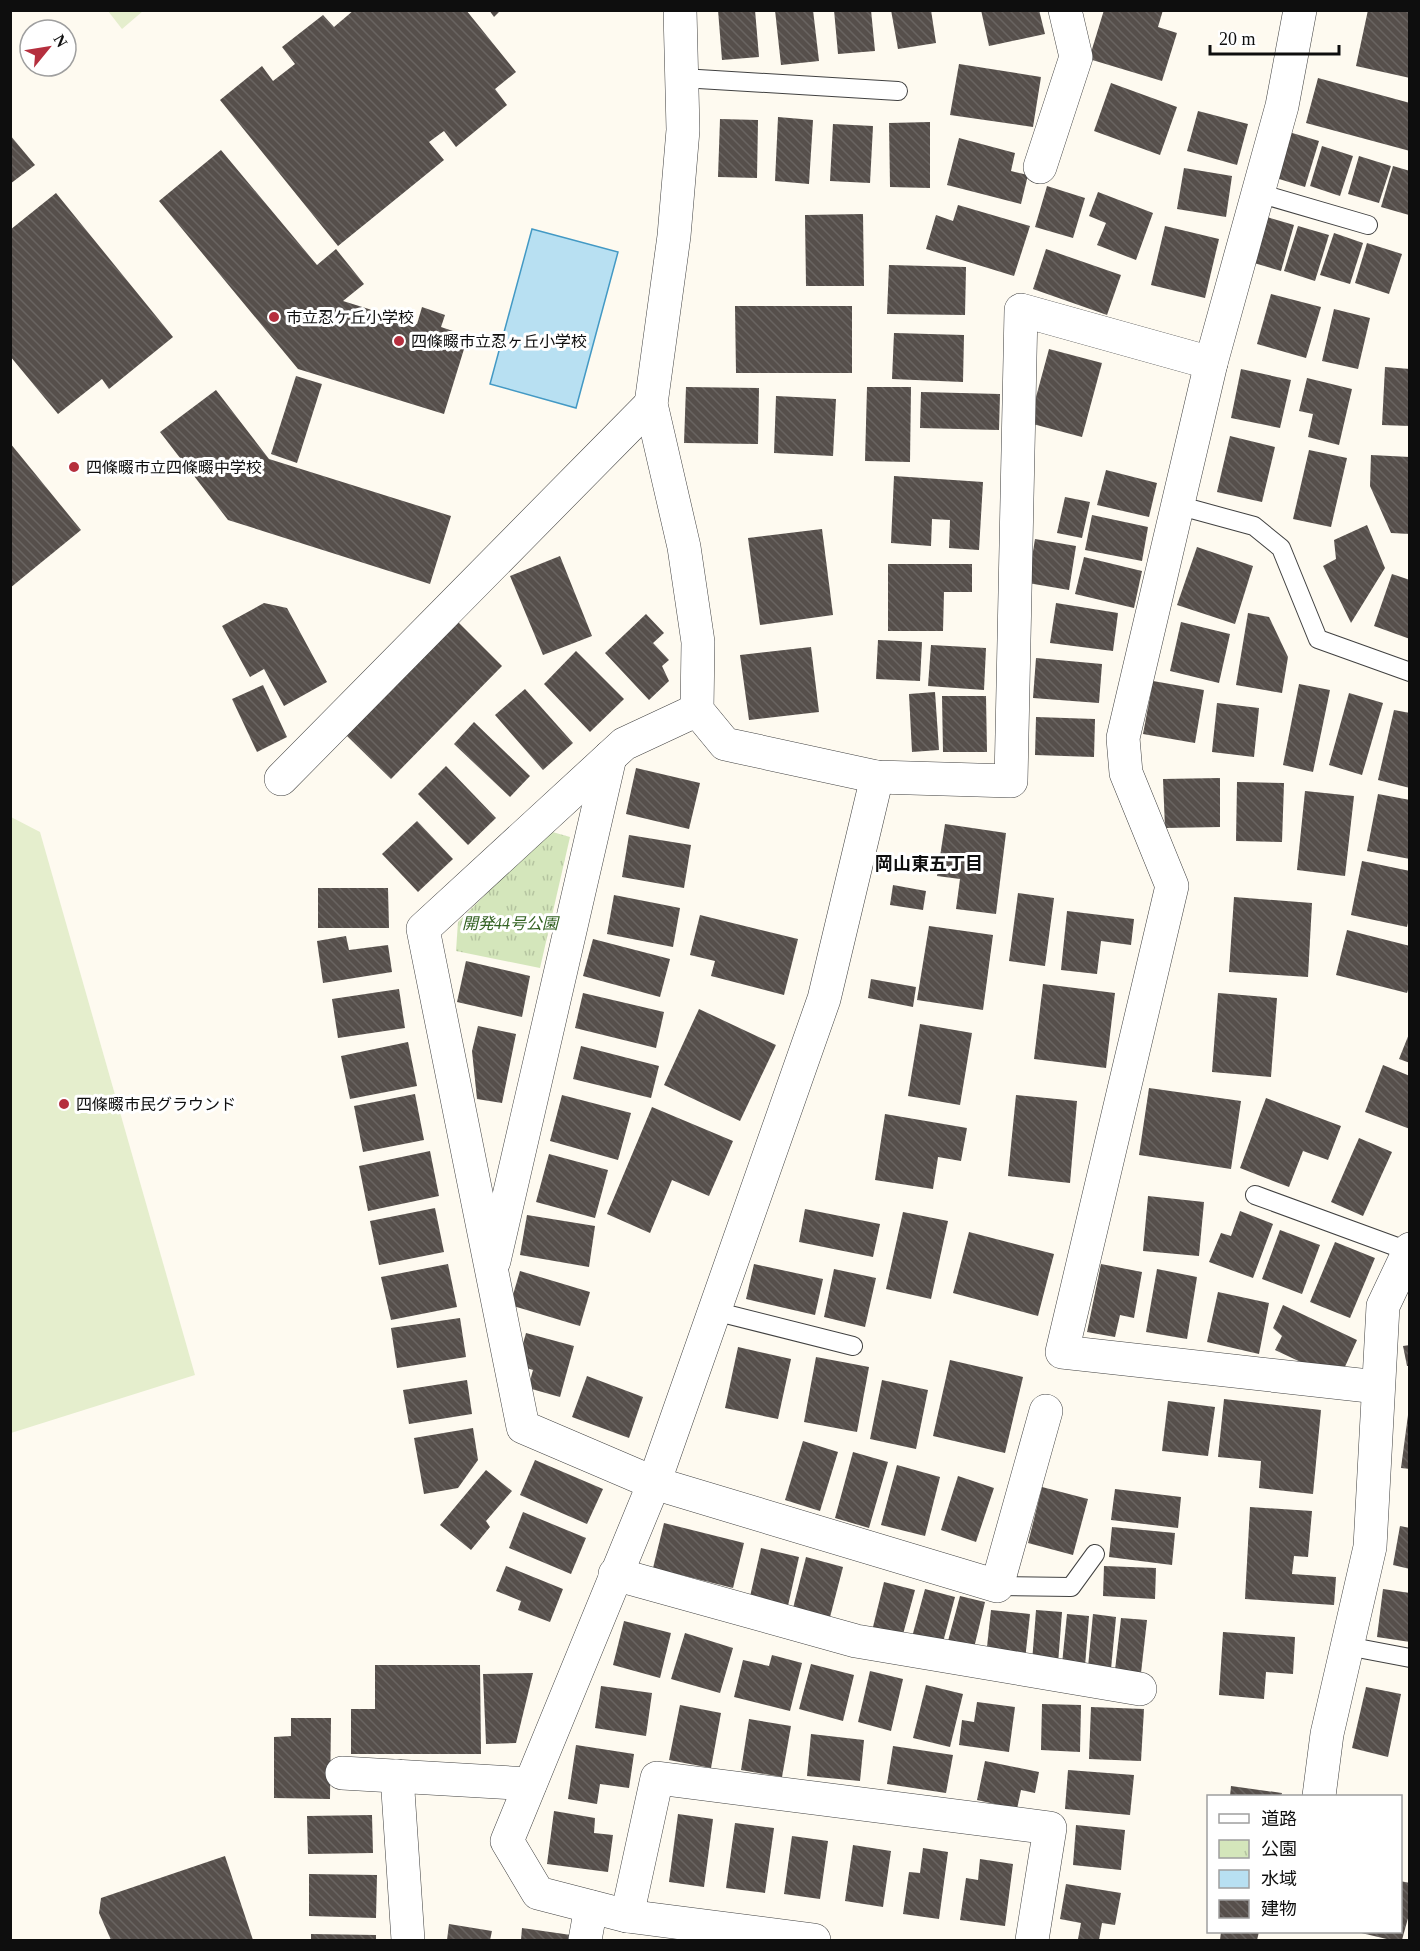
<svg xmlns="http://www.w3.org/2000/svg" width="1420" height="1951" font-family="'Times New Roman','Noto Sans JP',serif">
	<defs>
		<pattern id="park-tufts" width="24" height="20" patternUnits="userSpaceOnUse" patternTransform="scale(1.5)"><rect width="24" height="20" fill="#d4e6bb"/><path d="M3 7l-1-3M5 7V3M7 7l1-3M15 17l-1-3M17 17v-4M19 17l1-3" fill="none" stroke="#b5c4a0"/></pattern>
		<pattern id="building-back-hatch" width="6" height="6" patternUnits="userSpaceOnUse" patternTransform="scale(1.5)"><rect width="6" height="6" fill="#564f4b"/><path d="M-1 5l2 2M0 0l6 6M5-1l2 2" fill="none" stroke="#696461"/></pattern>
	</defs>
	<rect width="100%" height="100%" fill="#fefaf0"/>
	<!-- park -->
	<path fill="url(#park-tufts)" d="M549,831L570,837L540,968L456,951L458,922Z"/>
	<!-- pitch -->
	<g fill="#e5eecd">
		<path d="M108,11H143L122,29Z"/>
		<path d="M11,817L40,832L195,1375L11,1433Z"/>
	</g>
	<!-- water -->
	<path fill="#b8e0f2" stroke="#4399c4" stroke-width="1.5" d="M532,229L618,252L576,408L490,384Z"/>
	<!-- building -->
	<g fill="url(#building-back-hatch)">
		<path d="M354,10H466L516,72L495,89L507,105L456,147L444,131L429,142L444,160L338,246L220,100L262,66L273,81L295,64L282,47L323,15L334,27Z"/>
		<path d="M489,10H501L494,17Z"/>
		<path d="M718,10H755L759,57L722,60Z"/>
		<path d="M775,10H813L819,61L781,65Z"/>
		<path d="M834,10H871L875,51L838,54Z"/>
		<path d="M891,10H931L936,43L898,49Z"/>
		<path d="M981,10H1039L1045,34L989,46Z"/>
		<path d="M1104,10H1163L1158,27L1177,33L1162,81L1089,59Z"/>
		<path d="M1368,10H1410V78L1356,66Z"/>
		<path d="M959,64L1041,77L1033,127L950,115Z"/>
		<path d="M1318,78L1410,103V151L1306,123Z"/>
		<path d="M1111,83L1177,107L1160,155L1094,131Z"/>
		<path d="M1198,111L1248,124L1237,165L1187,151Z"/>
		<path d="M778,117L813,120L809,184L775,181Z"/>
		<path d="M720,119L758,120L757,178L718,177Z"/>
		<path d="M930,122V188L890,187L889,123Z"/>
		<path d="M833,124L873,126L870,183L830,181Z"/>
		<path d="M1289,132L1319,141L1305,187L1276,178Z"/>
		<path d="M10,135L35,165L10,184Z"/>
		<path d="M959,138L1015,153L1011,171L1028,175L1021,204L947,185Z"/>
		<path d="M1322,146L1353,156L1340,196L1310,186Z"/>
		<path d="M221,150L317,265L336,249L364,284L343,301L417,324L422,307L445,315L441,327L468,336L444,414L298,369L159,201Z"/>
		<path d="M1359,156L1391,166L1379,203L1348,194Z"/>
		<path d="M1393,166L1410,171L1409,215L1381,207Z"/>
		<path d="M1184,168L1232,176L1226,217L1177,209Z"/>
		<path d="M1047,186L1085,198L1073,238L1035,227Z"/>
		<path d="M1098,192L1153,213L1136,260L1097,245L1106,223L1089,216Z"/>
		<path d="M56,193L173,337L109,389L102,379L58,414L10,356V230Z"/>
		<path d="M958,205L1030,226L1014,276L926,249L936,215L953,221Z"/>
		<path d="M863,214L864,286H806L805,215Z"/>
		<path d="M1267,217L1294,225L1281,271L1254,263Z"/>
		<path d="M1165,226L1219,239L1205,298L1151,285Z"/>
		<path d="M1298,226L1329,235L1315,281L1284,271Z"/>
		<path d="M1334,233L1363,243L1350,284L1320,275Z"/>
		<path d="M1367,243L1402,254L1389,294L1355,283Z"/>
		<path d="M1046,249L1121,275L1107,315L1033,289Z"/>
		<path d="M889,265L966,267L965,315L887,314Z"/>
		<path d="M1271,294L1321,307L1306,358L1257,344Z"/>
		<path d="M735,306H852V373H736Z"/>
		<path d="M1334,309L1370,318L1358,369L1322,361Z"/>
		<path d="M894,333L964,335L963,382L892,379Z"/>
		<path d="M1049,349L1102,363L1082,437L1029,423Z"/>
		<path d="M1385,367L1410,369V426L1382,425Z"/>
		<path d="M1241,369L1291,380L1280,428L1231,418Z"/>
		<path d="M296,376L322,384L297,463L271,454Z"/>
		<path d="M1307,378L1352,389L1339,445L1308,437L1313,414L1299,411Z"/>
		<path d="M686,387L759,388L758,444L684,443Z"/>
		<path d="M867,387H911L910,462L865,461Z"/>
		<path d="M216,390L269,459L451,516L430,584L228,520L160,432Z"/>
		<path d="M921,392L1000,394L999,430L920,428Z"/>
		<path d="M776,396L836,399L833,456L774,453Z"/>
		<path d="M1230,436L1275,447L1262,502L1217,492Z"/>
		<path d="M10,443L81,530L10,588Z"/>
		<path d="M1309,450L1347,458L1331,527L1293,519Z"/>
		<path d="M1371,455L1410,457V534L1391,533L1370,486Z"/>
		<path d="M1106,470L1157,483L1149,517L1097,505Z"/>
		<path d="M894,476L983,482L979,550L949,548L950,520L932,519L931,546L891,543Z"/>
		<path d="M1065,497L1090,502L1082,538L1057,533Z"/>
		<path d="M1092,515L1148,527L1142,561L1085,550Z"/>
		<path d="M1367,525L1385,568L1351,623L1323,566L1336,559L1334,540Z"/>
		<path d="M822,529L833,615L760,625L748,538Z"/>
		<path d="M1035,539L1076,546L1069,590L1028,583Z"/>
		<path d="M1197,547L1253,566L1235,624L1177,605Z"/>
		<path d="M560,556L592,636L543,655L510,576Z"/>
		<path d="M1084,557L1142,571L1134,608L1075,594Z"/>
		<path d="M888,564H972V592H944L943,631H888Z"/>
		<path d="M1392,574L1410,580V639L1374,626Z"/>
		<path d="M264,603L287,608L327,682L284,706L264,669L250,677L222,626Z"/>
		<path d="M1056,603L1118,613L1113,651L1050,643Z"/>
		<path d="M1248,613L1269,617L1288,657L1282,693L1236,685Z"/>
		<path d="M646,614L664,633L653,643L669,660L662,666L669,681L649,700L605,653Z"/>
		<path d="M457,621L502,666L391,779L345,734Z"/>
		<path d="M1181,622L1230,634L1219,683L1170,671Z"/>
		<path d="M878,640L922,642L920,681L876,679Z"/>
		<path d="M931,645L986,648L984,690L928,686Z"/>
		<path d="M811,647L819,712L749,720L740,655Z"/>
		<path d="M576,651L624,699L590,732L544,684Z"/>
		<path d="M1036,658L1102,664L1099,703L1033,698Z"/>
		<path d="M1153,681L1204,690L1195,743L1143,734Z"/>
		<path d="M1299,684L1330,690L1313,772L1283,765Z"/>
		<path d="M263,685L287,737L257,752L232,699Z"/>
		<path d="M525,689L573,743L543,770L495,715Z"/>
		<path d="M935,692L939,750L912,752L909,694Z"/>
		<path d="M1349,693L1383,703L1362,775L1329,765Z"/>
		<path d="M942,696H986L987,752H943Z"/>
		<path d="M1217,703L1259,708L1254,757L1212,752Z"/>
		<path d="M1394,710L1410,713V788L1378,780Z"/>
		<path d="M1036,717L1095,719L1094,757L1035,755Z"/>
		<path d="M474,722L530,776L510,797L454,744Z"/>
		<path d="M446,766L496,818L468,845L418,794Z"/>
		<path d="M636,768L700,783L689,829L626,814Z"/>
		<path d="M1220,778V827L1165,828L1163,779Z"/>
		<path d="M1237,782L1284,783L1282,842L1236,841Z"/>
		<path d="M1305,791L1354,796L1345,876L1297,870Z"/>
		<path d="M1378,794L1410,800V859L1367,851Z"/>
		<path d="M417,821L453,859L418,892L382,854Z"/>
		<path d="M945,824L1006,833L996,914L956,909L960,879L937,876Z"/>
		<path d="M629,835L691,845L684,888L622,877Z"/>
		<path d="M1362,861L1410,871V914L1407,927L1351,915Z"/>
		<path d="M893,885L926,891L923,910L890,905Z"/>
		<path d="M318,888H388L389,928H318Z"/>
		<path d="M1018,893L1054,898L1045,966L1009,961Z"/>
		<path d="M614,895L680,908L673,947L607,934Z"/>
		<path d="M1234,897L1312,903L1308,977L1229,972Z"/>
		<path d="M1067,911L1134,919L1131,945L1101,941L1097,974L1061,970Z"/>
		<path d="M700,915L798,939L784,995L711,976L715,961L690,955Z"/>
		<path d="M929,926L993,935L983,1010L917,1000Z"/>
		<path d="M1347,930L1410,946V983L1407,993L1336,975Z"/>
		<path d="M346,936L349,950L388,945L392,972L323,983L317,941Z"/>
		<path d="M593,939L670,959L660,997L583,976Z"/>
		<path d="M466,961L530,976L522,1017L457,1002Z"/>
		<path d="M871,979L916,987L913,1007L868,998Z"/>
		<path d="M1043,984L1115,993L1106,1068L1034,1059Z"/>
		<path d="M399,989L405,1028L338,1038L332,999Z"/>
		<path d="M583,993L664,1012L656,1048L575,1028Z"/>
		<path d="M1218,993L1277,998L1271,1077L1212,1072Z"/>
		<path d="M699,1009L776,1045L740,1121L664,1085Z"/>
		<path d="M920,1024L972,1033L960,1105L908,1096Z"/>
		<path d="M478,1026L516,1034L502,1103L477,1099L472,1051Z"/>
		<path d="M1409,1034H1410V1063L1399,1059Z"/>
		<path d="M408,1042L417,1086L350,1099L341,1056Z"/>
		<path d="M581,1046L659,1066L651,1098L573,1079Z"/>
		<path d="M1383,1065L1410,1076V1129L1365,1112Z"/>
		<path d="M1149,1088L1241,1101L1231,1169L1139,1155Z"/>
		<path d="M415,1094L424,1140L363,1152L354,1106Z"/>
		<path d="M562,1095L631,1113L618,1160L550,1141Z"/>
		<path d="M1016,1095L1077,1101L1070,1183L1008,1176Z"/>
		<path d="M1266,1098L1341,1126L1328,1160L1303,1151L1289,1187L1240,1168Z"/>
		<path d="M652,1107L733,1141L709,1196L672,1180L650,1233L607,1214Z"/>
		<path d="M885,1114L967,1128L961,1161L938,1157L933,1189L875,1180Z"/>
		<path d="M1359,1138L1392,1152L1363,1216L1331,1202Z"/>
		<path d="M430,1151L439,1196L368,1211L359,1166Z"/>
		<path d="M549,1154L608,1170L595,1218L536,1202Z"/>
		<path d="M1148,1196L1204,1202L1199,1256L1143,1251Z"/>
		<path d="M435,1208L444,1252L379,1265L370,1221Z"/>
		<path d="M805,1209L880,1224L873,1257L799,1242Z"/>
		<path d="M1240,1211L1273,1224L1253,1278L1209,1262L1221,1233L1231,1236Z"/>
		<path d="M903,1212L948,1221L931,1299L886,1289Z"/>
		<path d="M527,1215L595,1226L589,1267L520,1255Z"/>
		<path d="M1280,1230L1320,1245L1302,1294L1262,1279Z"/>
		<path d="M969,1232L1054,1254L1038,1316L953,1293Z"/>
		<path d="M1335,1242L1375,1258L1350,1318L1310,1302Z"/>
		<path d="M448,1264L457,1307L391,1320L381,1277Z"/>
		<path d="M754,1264L823,1279L815,1315L746,1299Z"/>
		<path d="M1101,1264L1142,1272L1134,1318L1120,1315L1115,1337L1087,1332Z"/>
		<path d="M834,1269L876,1278L865,1327L824,1317Z"/>
		<path d="M1157,1269L1197,1277L1187,1339L1146,1332Z"/>
		<path d="M520,1271L590,1292L580,1326L510,1305Z"/>
		<path d="M1218,1292L1269,1303L1259,1354L1207,1342Z"/>
		<path d="M1283,1305L1357,1340L1339,1380L1275,1350L1282,1336L1273,1328Z"/>
		<path d="M460,1318L466,1357L397,1368L391,1328Z"/>
		<path d="M526,1333L574,1346L560,1397L528,1388L533,1370L517,1365Z"/>
		<path d="M1410,1345V1366H1407L1403,1346Z"/>
		<path d="M738,1347L791,1359L778,1419L725,1408Z"/>
		<path d="M816,1357L869,1367L857,1432L804,1422Z"/>
		<path d="M950,1360L1023,1377L1005,1453L933,1436Z"/>
		<path d="M587,1376L643,1397L629,1438L572,1417Z"/>
		<path d="M467,1380L472,1414L409,1424L403,1390Z"/>
		<path d="M882,1380L928,1390L916,1449L870,1439Z"/>
		<path d="M1224,1399L1321,1410L1313,1494L1259,1488L1261,1461L1218,1457Z"/>
		<path d="M1168,1401L1215,1407L1208,1456L1162,1451Z"/>
		<path d="M1408,1415H1410V1469L1401,1468Z"/>
		<path d="M473,1428L478,1460L458,1488L424,1494L414,1438Z"/>
		<path d="M803,1441L838,1452L820,1511L785,1500Z"/>
		<path d="M853,1452L888,1462L869,1528L835,1518Z"/>
		<path d="M535,1460L603,1489L587,1524L520,1495Z"/>
		<path d="M897,1465L940,1477L925,1536L881,1525Z"/>
		<path d="M486,1470L512,1491L486,1521L490,1527L471,1550L440,1525Z"/>
		<path d="M958,1476L994,1488L976,1542L941,1530Z"/>
		<path d="M1042,1487L1088,1499L1073,1555L1028,1543Z"/>
		<path d="M1115,1489L1181,1497L1178,1528L1111,1520Z"/>
		<path d="M1250,1507L1312,1511L1308,1557L1294,1556L1292,1574L1336,1577L1334,1605L1245,1599Z"/>
		<path d="M523,1512L586,1538L571,1574L509,1548Z"/>
		<path d="M664,1523L744,1543L733,1588L653,1568Z"/>
		<path d="M1400,1526L1410,1528V1569L1393,1565Z"/>
		<path d="M1112,1527L1175,1533L1172,1565L1109,1557Z"/>
		<path d="M761,1548L799,1557L787,1610L749,1601Z"/>
		<path d="M806,1557L843,1567L829,1621L792,1612Z"/>
		<path d="M506,1566L563,1589L550,1622L518,1610L521,1601L496,1591Z"/>
		<path d="M1104,1566L1156,1568L1155,1599L1103,1596Z"/>
		<path d="M884,1582L915,1590L902,1638L872,1631Z"/>
		<path d="M925,1589L955,1597L942,1646L912,1637Z"/>
		<path d="M1383,1589L1410,1593V1642L1377,1637Z"/>
		<path d="M960,1596L985,1602L974,1648L948,1641Z"/>
		<path d="M991,1610L1030,1614L1025,1660L986,1656Z"/>
		<path d="M1036,1610L1062,1612L1058,1664L1032,1662Z"/>
		<path d="M1067,1614L1089,1616L1085,1666L1062,1664Z"/>
		<path d="M1093,1614L1116,1617L1111,1669L1088,1667Z"/>
		<path d="M1121,1618L1147,1620L1141,1673L1115,1670Z"/>
		<path d="M624,1621L671,1633L660,1678L613,1665Z"/>
		<path d="M1223,1632L1295,1637L1293,1674L1266,1672L1264,1699L1219,1695Z"/>
		<path d="M685,1633L733,1648L720,1693L671,1679Z"/>
		<path d="M772,1655L802,1663L790,1711L734,1697L743,1660L769,1666Z"/>
		<path d="M811,1664L854,1675L843,1721L799,1709Z"/>
		<path d="M375,1665H480L481,1754H351V1709H375Z"/>
		<path d="M870,1671L903,1679L891,1731L858,1722Z"/>
		<path d="M533,1673L516,1743L486,1744L483,1674Z"/>
		<path d="M926,1685L963,1694L950,1747L913,1738Z"/>
		<path d="M601,1686L652,1693L646,1736L595,1728Z"/>
		<path d="M1366,1687L1401,1694L1388,1757L1352,1748Z"/>
		<path d="M977,1702L1015,1707L1009,1752L959,1745L962,1720L974,1722Z"/>
		<path d="M1042,1704L1081,1705L1080,1752L1041,1750Z"/>
		<path d="M680,1705L721,1713L711,1768L669,1760Z"/>
		<path d="M1091,1707L1144,1709L1141,1761L1089,1759Z"/>
		<path d="M291,1718H331L330,1799L274,1798V1737L291,1736Z"/>
		<path d="M749,1719L791,1726L782,1777L741,1770Z"/>
		<path d="M811,1734L864,1740L860,1781L807,1776Z"/>
		<path d="M576,1745L634,1754L629,1788L600,1784L597,1804L568,1799Z"/>
		<path d="M893,1746L953,1755L946,1793L887,1784Z"/>
		<path d="M985,1761L1039,1772L1035,1793L1021,1790L1017,1809L977,1800Z"/>
		<path d="M1068,1770L1134,1775L1130,1815L1065,1809Z"/>
		<path d="M1231,1786L1282,1793L1281,1796H1230Z"/>
		<path d="M554,1811L595,1818L594,1833L613,1835L608,1872L547,1864Z"/>
		<path d="M678,1814L713,1819L704,1887L669,1882Z"/>
		<path d="M372,1815L373,1853L308,1854L307,1816Z"/>
		<path d="M735,1823L774,1828L765,1893L726,1888Z"/>
		<path d="M1076,1825L1125,1830L1121,1870L1073,1865Z"/>
		<path d="M792,1836L828,1841L820,1899L784,1894Z"/>
		<path d="M853,1845L891,1851L883,1907L845,1901Z"/>
		<path d="M923,1848L948,1852L939,1919L903,1914L909,1872L920,1873Z"/>
		<path d="M225,1856L253,1940H111L99,1913L101,1898Z"/>
		<path d="M980,1859L1013,1864L1005,1926L960,1920L966,1878L978,1880Z"/>
		<path d="M309,1874L377,1875L376,1918L309,1916Z"/>
		<path d="M1400,1881L1410,1883V1911L1402,1940H1391L1357,1932H1400Z"/>
		<path d="M1066,1884L1121,1893L1115,1925L1102,1923L1099,1940L1078,1939L1081,1923L1060,1919Z"/>
		<path d="M449,1924L492,1931L490,1940H447Z"/>
		<path d="M522,1928L571,1935L570,1940H521Z"/>
		<path d="M1221,1932H1259L1257,1940H1220Z"/>
		<path d="M311,1934L376,1935V1940H311Z"/>
	</g>
	<g fill="none" stroke-linecap="round" stroke-linejoin="round">
		<defs>
			<g id="service">
				<path d="M682,78L898,91"/>
				<path d="M1258,193L1368,225"/>
				<path d="M1177,505L1254,526L1281,548L1318,639L1410,672"/>
				<path d="M1255,1195L1408,1251"/>
				<path d="M714,1311L853,1346"/>
				<path d="M997,1586L1071,1587L1095,1554"/>
				<path d="M1347,1646L1410,1658"/>
			</g>
			<g id="minor">
				<path d="M680,10L683,130L674,236L651,404L684,547L698,642L697,710L725,744L877,777L1011,781L1021,310L1211,363"/>
				<path d="M1300,10L1282,106L1211,363L1123,738L1126,773L1172,886L1062,1352L1378,1387"/>
				<path d="M1040,167L1076,57L1065,10"/>
				<path d="M697,710L624,744L423,929L523,1427L654,1483L997,1586L1046,1411"/>
				<path d="M281,779L651,404"/>
				<path d="M494,1261L610,757"/>
				<path d="M615,1574L856,1641L1140,1689"/>
				<path d="M342,1773L530,1784"/>
				<path d="M397,1776L408,1940"/>
				<path d="M1319,1796L1327,1734L1370,1547L1383,1306L1410,1249"/>
				<path d="M627,1916L657,1778L1050,1828L1032,1940"/>
				<path d="M585,1940L591,1907"/>
				<path d="M814,1940L627,1916L538,1893L507,1841L654,1483L824,999L877,777"/>
			</g>
		</defs>
		<!-- service casing -->
		<use href="#service" stroke="#414141" stroke-width="20"/>
		<!-- minor casing -->
		<use href="#minor" stroke="#414141" stroke-width="34"/>
		<!-- service -->
		<use href="#service" stroke="#fff" stroke-width="18"/>
		<!-- minor -->
		<use href="#minor" stroke="#fff" stroke-width="33"/>
	</g>
	<!-- markers -->
	<g fill="#b52f3e" stroke="#fff" stroke-width="2">
		<circle cx="274" cy="317" r="6"/>
		<circle cx="399" cy="341" r="6"/>
		<circle cx="74" cy="467" r="6"/>
		<circle cx="64" cy="1104" r="6"/>
	</g>
	<g text-anchor="middle" stroke-width="6" stroke-linejoin="round" paint-order="stroke">
		<!-- poi labels -->
		<g font-size="16" fill="#0e0e0e" stroke="#fff" text-anchor="start">
			<text x="286" y="323">市立忍ケ丘小学校</text>
			<text x="411" y="347">四條畷市立忍ヶ丘小学校</text>
			<text x="86" y="473">四條畷市立四條畷中学校</text>
			<text x="76" y="1110">四條畷市民グラウンド</text>
		</g>
		<!-- park labels -->
		<g font-size="16" font-style="italic" fill="#336222" stroke="#fff">
			<text x="510" y="929">開発44号公園</text>
		</g>
		<!-- neighbourhood labels -->
		<g font-size="18" font-weight="bold" fill="#0e0e0e" stroke="#fff">
			<text x="929" y="870">岡山東五丁目</text>
		</g>
	</g>
	<!-- border -->
	<rect width="1420" height="1951" fill="none" stroke="#0e0e0e" stroke-width="24"/>
	<!-- legend -->
	<rect x="1207" y="1795" width="195" height="138" fill="#ffffff" stroke="#9f9f9f" stroke-width="1.5"/>
	<rect x="1219" y="1814" width="30" height="9" fill="#ffffff" stroke="#9f9f9f" stroke-width="1.5"/>
	<text x="1261" y="1825" font-size="18" fill="#0e0e0e">道路</text>
	<rect x="1219" y="1840" width="30" height="18" fill="url(#park-tufts)" stroke="#9f9f9f" stroke-width="1.5"/>
	<text x="1261" y="1855" font-size="18" fill="#0e0e0e">公園</text>
	<rect x="1219" y="1870" width="30" height="18" fill="#b8e0f2" stroke="#9f9f9f" stroke-width="1.5"/>
	<text x="1261" y="1885" font-size="18" fill="#0e0e0e">水域</text>
	<rect x="1219" y="1900" width="30" height="18" fill="url(#building-back-hatch)" stroke="#9f9f9f" stroke-width="1.5"/>
	<text x="1261" y="1915" font-size="18" fill="#0e0e0e">建物</text>
	<!-- north arrow -->
	<g transform="translate(48 48) rotate(60)"><circle r="28" fill="#ffffff" stroke="#9f9f9f" stroke-width="1.5"/>
	<path d="M0-4.5L10 22L0 15L-10 22Z" fill="#b52f3e"/>
	<text y="-9" font-size="16" font-weight="bold" text-anchor="middle" fill="#0e0e0e">N</text>
	</g>
	<!-- scale -->
	<path d="M1210 45v9h129v-9" fill="none" stroke="#0e0e0e" stroke-width="3"/>
	<text x="1219" y="45" font-size="18" fill="#0e0e0e" stroke="#ffffff" stroke-width="4.5" paint-order="stroke">20 m</text>
</svg>
